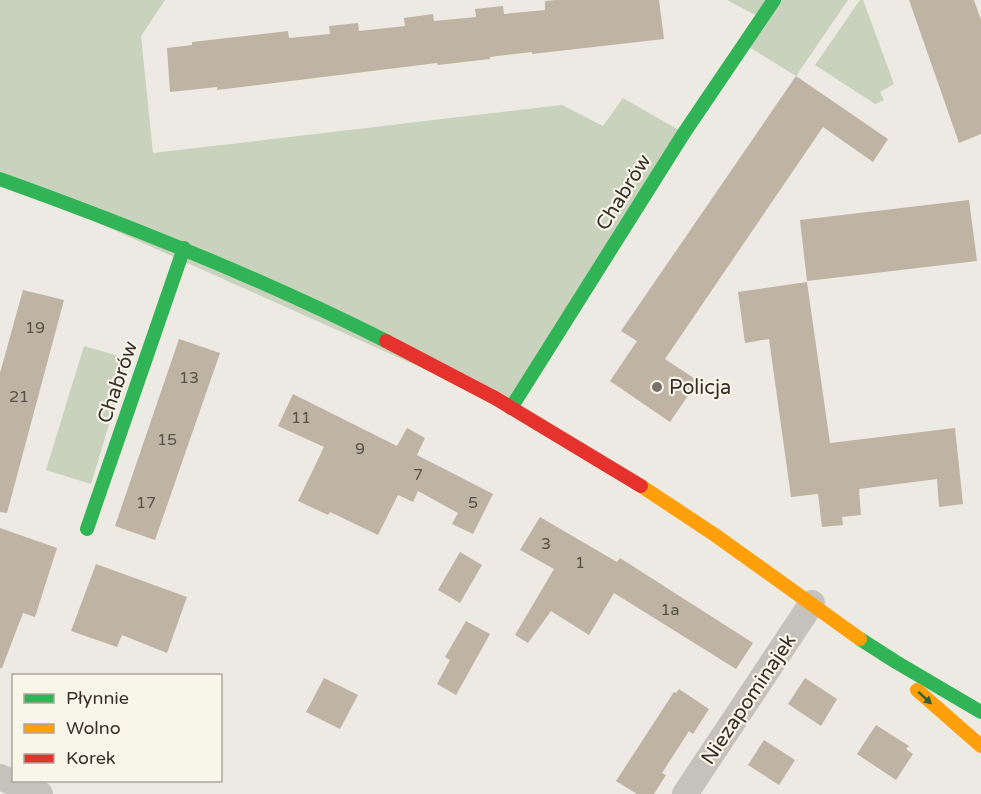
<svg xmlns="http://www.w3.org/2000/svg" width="981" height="794" font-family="'Varela Round',sans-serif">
	<rect width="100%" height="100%" fill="#eceae2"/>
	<!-- green -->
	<g fill="#c8d2bd">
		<path d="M0,0H165L141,36L153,153L562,105L603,126L623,98L684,133L511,408L0,179Z"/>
		<path d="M727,0H848L796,76L744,44L761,18Z"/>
		<path d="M860,0H863L894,84L880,92L884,100L875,104L815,65Z"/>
		<path d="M84,346L129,359L91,484L46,470Z"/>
	</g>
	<!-- building -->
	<g fill="#bfb3a4">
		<path d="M556,0H659L664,39L532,54V52L490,57V59L438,65L437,63L217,90V87L170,92L167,48L192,45V42L288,31L289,38L330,34L329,26L358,23L359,31L405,26L404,18L433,14L434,21L476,17L475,9L503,6L504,14L545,10V1Z"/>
		<path d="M909,0H974L981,20V134L959,143Z"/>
		<path d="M796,76L888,139L873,162L823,127L665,359L698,381L670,422L610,381L637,341L621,331Z"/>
		<path d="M969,200L977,261L807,281L800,220Z"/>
		<path d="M807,282L830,443L955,428L963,504L939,507L937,479L859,489L861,515L842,517L843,525L822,527L818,494L791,497L769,339L745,343L738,292Z"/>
		<path d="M23,290L64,300L7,513L0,512V373Z"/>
		<path d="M179,339L220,353L155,540L115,526Z"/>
		<path d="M293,394L397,446L407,428L425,438L417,455L493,494L473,534L452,524L458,513L418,491L413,502L398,495L378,535L330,512L328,515L298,501L324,447L278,426Z"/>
		<path d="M540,517L617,562L620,558L753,643L736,669L614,593L589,635L551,611L528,643L515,635L554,569L520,550Z"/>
		<path d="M0,528L57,548L35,617L23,613L2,668H0Z"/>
		<path d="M460,552L482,565L460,603L438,590Z"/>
		<path d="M96,564L187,597L167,653L122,635L117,647L71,631Z"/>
		<path d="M466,621L490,634L456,695L437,684L450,660L445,657Z"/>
		<path d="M324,678L358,695L340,729L306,712Z"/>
		<path d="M805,678L837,699L821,726L788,704Z"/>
		<path d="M679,689L709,709L693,734L689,731L662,773L666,775L654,794H637L616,781L674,692L676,693Z"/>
		<path d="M876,725L909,746L906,749L913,754L896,780L857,754Z"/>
		<path d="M764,740L795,760L779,785L748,765Z"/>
	</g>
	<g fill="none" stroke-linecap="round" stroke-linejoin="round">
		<!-- street -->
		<g stroke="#c5c2bb" stroke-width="26">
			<path d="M0,777L40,794"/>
			<path d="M685,794L812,603"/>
		</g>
		<!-- fast -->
		<g stroke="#30b455" stroke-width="14">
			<path d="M0,179C131,226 261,278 386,341"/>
			<path d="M511,408L684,133L774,0"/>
			<path d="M87,529L184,248"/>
			<path d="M860,639L896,662L981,712"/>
		</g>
		<!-- slow -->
		<g stroke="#ff9f0a" stroke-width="14">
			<path d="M641,486L715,535L860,639"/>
			<path d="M917,690L981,746"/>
		</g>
		<!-- jam -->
		<path stroke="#e5322d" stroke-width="14" d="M386,341L495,398L641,486"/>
	</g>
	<!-- one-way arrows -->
	<defs><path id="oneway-solid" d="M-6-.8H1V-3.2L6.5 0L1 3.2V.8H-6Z" transform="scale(1.5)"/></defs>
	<use fill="#345e38" href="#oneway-solid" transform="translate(925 698) rotate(42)"/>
	<!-- markers -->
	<circle fill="#76716a" stroke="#f8f5e9" stroke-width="2" cx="657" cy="387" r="6"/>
	<g text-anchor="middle" stroke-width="4.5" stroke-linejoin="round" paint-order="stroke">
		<!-- number labels -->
		<g font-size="16" fill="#585148">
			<text x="35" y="333">19</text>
			<text x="189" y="383">13</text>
			<text x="19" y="402">21</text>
			<text x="301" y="423">11</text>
			<text x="167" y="445">15</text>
			<text x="360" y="454">9</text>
			<text x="418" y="480">7</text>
			<text x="146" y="508">17</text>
			<text x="473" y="508">5</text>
			<text x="546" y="549">3</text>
			<text x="580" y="568">1</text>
			<text x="670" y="615">1a</text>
		</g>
		<!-- street labels -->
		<g font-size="20" fill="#363029" stroke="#f8f5e9">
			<text transform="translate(623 192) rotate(-58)" y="7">Chabrów</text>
			<text transform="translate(117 382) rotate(-71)" y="7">Chabrów</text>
			<text transform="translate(748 699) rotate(-56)" y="7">Niezapominajek</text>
		</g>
		<!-- poi labels -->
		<g font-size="20" fill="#363029" stroke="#f8f5e9" text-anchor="start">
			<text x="669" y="394">Policja</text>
		</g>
	</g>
	<!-- legend -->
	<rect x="12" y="674" width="210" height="108" fill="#f8f5e9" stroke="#aaa69c" stroke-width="1.5"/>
	<rect x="24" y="694" width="30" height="9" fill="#30b455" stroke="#aaa69c" stroke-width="1.5"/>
	<text x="66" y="704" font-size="18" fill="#363029">Płynnie</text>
	<rect x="24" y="724" width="30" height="9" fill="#ff9f0a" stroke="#aaa69c" stroke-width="1.5"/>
	<text x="66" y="734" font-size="18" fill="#363029">Wolno</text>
	<rect x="24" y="754" width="30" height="9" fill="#e5322d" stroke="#aaa69c" stroke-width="1.5"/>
	<text x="66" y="764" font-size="18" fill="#363029">Korek</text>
</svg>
